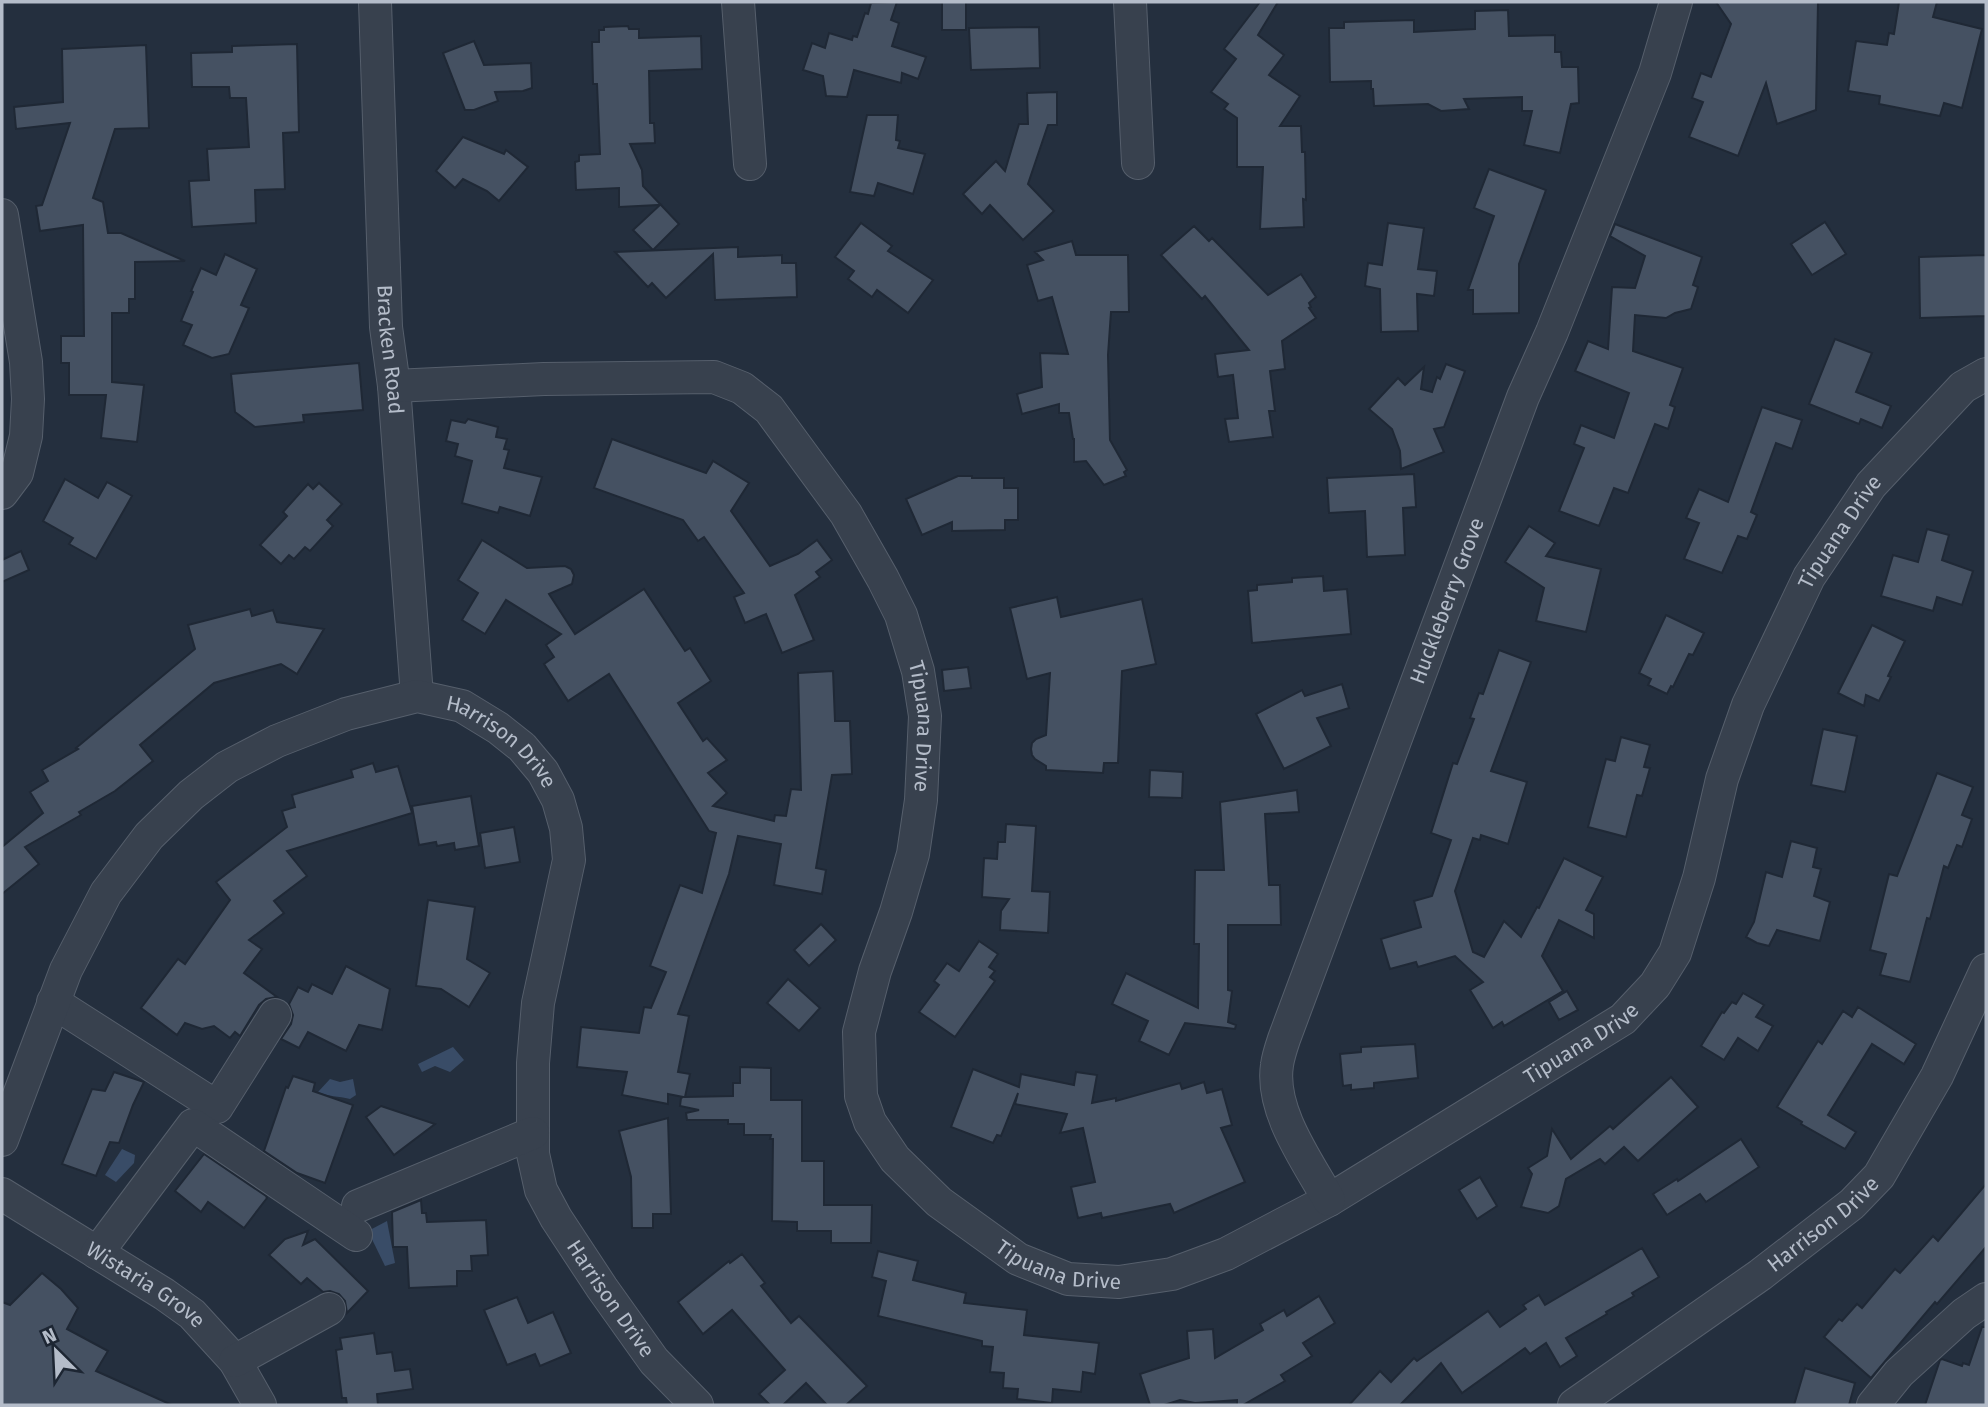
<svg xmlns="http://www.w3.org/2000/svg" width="1988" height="1407" font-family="'Fira Sans',sans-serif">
	<rect width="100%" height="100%" fill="#242f3e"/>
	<!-- water -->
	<g fill="#394c67">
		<path d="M453,1047L464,1060L450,1072L435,1066L422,1072L418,1064Z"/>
		<path d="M330,1079L340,1082L353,1079L356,1095L350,1099C338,1096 329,1097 318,1092Z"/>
		<path d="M122,1149L135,1155L134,1163L116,1182L105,1175Z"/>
		<path d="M387,1221L395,1263L385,1266L368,1231Z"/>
	</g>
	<!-- building -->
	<g fill="#455162" stroke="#1f2835" stroke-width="2">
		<path d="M897,2L891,20L899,23L892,46L926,57L918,79L902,73L901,83L854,70L847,97L826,96L823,76L803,70L812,43L825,48L829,33L852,40L853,36L857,37L865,13L868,14L871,3Z"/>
		<rect x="942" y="2" width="24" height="28"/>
		<path d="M1260,2H1278L1258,35L1284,55L1269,75L1300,96L1280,126H1301L1302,152H1305L1306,200L1303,199L1304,227L1260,229L1263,167H1237V118L1224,109L1228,104L1211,92L1236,59L1224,49Z"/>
		<path d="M1716,2H1818L1816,110L1777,124L1766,83L1738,156L1689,137L1703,102L1692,98L1701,73L1711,77L1731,24Z"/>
		<path d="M1899,2H1937L1933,17L1982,29L1962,108L1944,103L1940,116L1879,104L1880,96L1848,91L1856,41L1887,45L1889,33L1894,34Z"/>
		<path d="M1508,10L1509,36L1555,35V52H1561L1562,67H1578L1579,103L1571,104L1560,153L1524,145L1532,111H1522V97L1464,99L1469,109L1441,111L1428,104L1374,106L1373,89H1371V81L1330,82L1329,28H1344V22L1414,20V32L1475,29V11Z"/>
		<path d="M628,26L629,29H639V38L701,36L702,69L649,71L650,123H654L655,143L630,144L642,170L643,186L679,224L653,250L633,230L660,205L619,207V188L576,190L575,162L579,161V155L600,154L597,84H593L592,42H599V30H604V27Z"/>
		<path d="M1039,27L1040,68L971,70L969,28Z"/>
		<path d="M474,41L484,65L531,63L532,88L523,91L495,92L498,101L474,110H465L443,53Z"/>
		<path d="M297,44L299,132L283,133L285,189L255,190L256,223L192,227L189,181L209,180L207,149L249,147L246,98H230L229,87H192L191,53L232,52V46Z"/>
		<path d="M146,45L149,128L115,129L93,198L103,202L108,233H121L185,261L135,262V299H129V313H112V382L144,385L137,442L101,438L106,395H69V363H61V336H84L83,225L40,231L36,206L42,205L70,123L16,129L14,107L63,102L62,49Z"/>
		<path d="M1057,92V125H1048L1028,184L1054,211L1023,240L990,205L982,214L963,194L996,161L1005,171L1019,124H1028L1027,93Z"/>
		<path d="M867,115H898L896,140L900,141L898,148L925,154L913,194L878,183L874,196L850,192Z"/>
		<path d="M463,137L504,154L506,150L528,167L499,201L487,191L463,179L455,188L436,171Z"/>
		<path d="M1489,169L1546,190L1519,264V313L1473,314V290H1468L1494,216L1474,208Z"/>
		<path d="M1825,222L1846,254L1812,275L1791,244Z"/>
		<path d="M861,223L892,246L888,251L933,280L908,313L877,290L872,297L848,279L854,271L835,257Z"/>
		<path d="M1388,223L1424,228L1418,269L1437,271L1434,296L1417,294L1418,331L1381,332L1380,289L1365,286L1368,263L1382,265Z"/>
		<path d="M1615,224L1702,257L1693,285L1698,287L1691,309L1675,313L1666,318L1635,315L1633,351L1683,368L1670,405L1675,407L1668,429L1655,424L1628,493L1614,488L1599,526L1559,511L1584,448L1574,444L1581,425L1614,438L1629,393L1575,371L1588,341L1608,349L1612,287L1635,288L1645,256L1610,236Z"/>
		<path d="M1194,226L1209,241L1212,238L1268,295L1301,274L1316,297L1309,303L1311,307L1309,308L1316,318L1282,341L1285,369L1270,371L1275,411H1269L1273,437L1229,442L1225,419L1238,418L1233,375L1218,377L1215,354L1249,350L1205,296L1202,299L1161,255Z"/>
		<path d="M1072,241L1076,255H1128L1129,312H1111L1108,355L1110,440L1127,470L1124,472L1126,476L1104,485L1086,461L1074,462V439H1073L1069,413H1059V404L1022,414L1017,394L1042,387L1040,353L1068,354L1052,297L1038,301L1027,265L1043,260L1035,252Z"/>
		<path d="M738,247V257L782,255V263H796L797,297L715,300L713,254L666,298L652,283L648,287L615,252Z"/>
		<path d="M225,254L257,269L241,305L249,308L229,354L212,358L183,345L192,325L181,321L193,292L191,291L201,268L216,275Z"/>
		<path d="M1986,255V316L1920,318L1919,257Z"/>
		<path d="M1835,339L1872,353L1856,392L1891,406L1882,428L1861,419L1859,424L1809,404Z"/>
		<path d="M359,363L363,410L303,415L304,422L255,427L235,412L231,374Z"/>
		<path d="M1446,364L1465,371L1444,427L1434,429L1444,452L1401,469L1400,451L1392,429L1369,409L1398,378L1405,385L1424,367L1421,389L1432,392L1437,377L1440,379Z"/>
		<path d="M1762,407L1802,420L1792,449L1776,443L1751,512L1757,515L1747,539L1738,536L1722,573L1684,559L1699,523L1686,518L1699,489L1728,502Z"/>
		<path d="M468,419L498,427L496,437L507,439L504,449L509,450L504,468L542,477L530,516L500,507L498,513L462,503L472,461L455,456L458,444L446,441L451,420L465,423Z"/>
		<path d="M612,439L706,473L713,461L749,483L731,511L770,566L798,554L817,540L832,560L816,572L820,577L795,595L814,640L782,653L766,614L745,623L734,597L744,593L704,537L698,541L683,520L594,488Z"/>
		<path d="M1414,474L1416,507L1403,508L1405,555L1367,557L1365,511L1329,513L1327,478Z"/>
		<path d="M958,476H972V478H1004V488H1018V520H1005V530L952,531V522L922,535L906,499Z"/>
		<path d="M65,479L98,498L107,482L132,496L96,559L69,544L73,538L43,521Z"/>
		<path d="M319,483L342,504L327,520L333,526L310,551L305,547L294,559L289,555L281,564L260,545L287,516L283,512L308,484L313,489Z"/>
		<path d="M1529,526L1555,543L1546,556L1601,569L1586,632L1536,621L1544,588L1505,562Z"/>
		<path d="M1927,529L1949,535L1942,560L1973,571L1962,605L1937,597L1933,611L1881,596L1893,555L1918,562Z"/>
		<path d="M482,540L527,568L565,566L571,569L574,575L572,584L549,594L575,634L644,589L685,651L690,648L711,681L678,703L703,741L707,738L727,760L708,773L727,793L713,806L774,821L775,815L786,816L791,789L801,790L798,673L833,671L835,721H850L852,774L832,775L816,868L826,870L822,894L774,885L781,844L738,836L729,874L678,1014L689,1016L678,1072L690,1074L685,1097L733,1096V1083H740V1067L771,1068V1100H802V1161H824V1205H872L871,1243H831V1231H797V1222L772,1221L773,1139H770L771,1135H744V1124H728V1120H687L686,1113L699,1110L680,1106L681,1098L683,1097L668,1094V1104L622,1095L627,1072L577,1067L581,1027L639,1033L644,1007L651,1008L666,972L650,966L680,885L702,893L716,833L709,831L609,674L568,701L544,664L554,657L546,645L561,634L506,600L485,634L462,620L478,593L458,580Z"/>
		<path d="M21,551L29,570L2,582V560Z"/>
		<path d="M1323,576L1324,591L1347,589L1351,634L1252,643L1248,591L1257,590V585L1292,582V578Z"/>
		<path d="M1057,597L1061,617L1142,599L1156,664L1122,671L1118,763H1104L1103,773L1046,770V766L1035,759L1032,755L1031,749L1032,743L1036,739L1046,735L1050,673L1027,679L1010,608Z"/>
		<path d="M250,609L252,616L273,610L277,622L324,629L297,674L281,664L214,683L140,745L153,761L115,791L79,812L81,815L25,847L39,864L2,894V847L43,813L30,792L48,781L42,770L78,749L76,748L195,649L188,625Z"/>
		<path d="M1666,615L1704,633L1693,655L1689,654L1673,687L1671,686L1667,694L1648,685L1651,679L1639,673Z"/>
		<path d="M1872,625L1905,641L1888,676L1891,677L1879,701L1866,695L1864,706L1838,693Z"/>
		<path d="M1499,650L1531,662L1491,771L1527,782L1508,844L1481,835L1480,840L1473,838L1455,891L1473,952L1484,957L1504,921L1521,937L1537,907L1539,908L1564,858L1603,877L1586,910L1594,914V938L1559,920L1542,956L1563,991L1504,1026L1502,1022L1493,1028L1470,990L1483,982L1455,956L1418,967L1416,962L1390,969L1381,939L1421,927L1414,901L1432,896L1451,840L1431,833L1453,763L1457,764L1474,719L1470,718L1479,693L1483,694Z"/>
		<path d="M968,667L971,688L944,691L942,670Z"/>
		<path d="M1342,684L1349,708L1317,718L1331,746L1284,769L1256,714L1302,690L1305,696Z"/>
		<path d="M1823,729L1857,736L1845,792L1811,785Z"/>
		<path d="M1621,737L1650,745L1644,767L1650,768L1642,796L1637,795L1626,837L1588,827L1606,759L1615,761Z"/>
		<path d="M373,763L376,772L398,766L412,813L287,851L307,876L274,901L284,913L249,940L262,949L244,973L277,997L266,999L259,1005L240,1036L235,1032L230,1038L214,1026L202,1029L185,1023L177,1035L141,1008L178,959L185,964L230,900L216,882L287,827L282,811L295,807L292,795L353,777L351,770Z"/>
		<path d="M1150,770L1183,772L1182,798L1149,797Z"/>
		<path d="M1937,773L1973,787L1962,815L1972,819L1962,847L1957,845L1948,868L1944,866L1930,919L1927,918L1910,982L1880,975L1886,954L1870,950L1889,874L1897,876Z"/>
		<path d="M1297,790L1299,812L1265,814L1269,885H1280L1281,925H1228V990L1232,991L1228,1022L1236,1025L1235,1029L1185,1023L1169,1055L1139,1041L1148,1021L1112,1004L1126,973L1198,1008L1199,944H1194L1195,870H1224L1220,802Z"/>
		<path d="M471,796L479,846L455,850L454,843L437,846L436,842L419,845L412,806Z"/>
		<path d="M1006,824L1036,826L1032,891L1050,892L1048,933L1000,930L1001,911L1009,899L982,897L984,858L997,859L998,842H1005Z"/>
		<path d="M514,827L520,862L485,868L480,833Z"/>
		<path d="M1791,841L1817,848L1813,867L1821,869L1814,896L1830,902L1820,941L1777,930L1769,946L1757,943L1746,937L1754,922L1766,872L1782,877Z"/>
		<path d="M428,900L475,907L467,959L490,973L469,1007L441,989L416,986Z"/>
		<path d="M821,924L836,940L809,966L794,950Z"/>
		<path d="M979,941L998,954L989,967L995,971L990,977L995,981L955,1037L919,1012L939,985L934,981L947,963L959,971Z"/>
		<path d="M346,966L390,989L382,1030L359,1025L346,1051L308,1032L299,1048L281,1039L291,1024L293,1015L289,1004L298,987L308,992L312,984L332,994Z"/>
		<path d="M788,979L820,1008L799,1031L767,1003Z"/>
		<path d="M1567,991L1578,1010L1559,1020L1549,1002Z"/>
		<path d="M1743,993L1764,1005L1756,1017L1773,1026L1758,1051L1738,1038L1724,1060L1701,1046L1722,1012L1724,1013L1732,1002L1736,1004Z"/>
		<path d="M1858,1007L1916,1044L1904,1064L1872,1044L1828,1115L1856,1132L1845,1149L1801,1124L1802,1122L1777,1107L1818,1041L1822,1044L1843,1011L1852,1017Z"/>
		<path d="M1415,1044L1418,1078L1374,1083V1088L1351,1090V1085L1343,1086L1340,1054L1361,1052V1047Z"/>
		<path d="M973,1069L1019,1087L1021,1074L1074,1085L1076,1072L1097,1075L1092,1103L1116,1098V1101L1180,1083L1182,1089L1204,1082L1207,1093L1222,1089L1232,1125L1221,1128L1245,1182L1174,1213L1170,1204L1102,1218L1101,1213L1078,1218L1071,1187L1095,1182L1083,1128L1060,1133L1067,1114L1015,1104L1018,1093L1001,1136L997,1135L993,1143L951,1127Z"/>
		<path d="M114,1072L144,1082L133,1105L119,1143L110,1142L96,1176L62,1164L92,1089L105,1091Z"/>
		<path d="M293,1076L315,1083L313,1091L353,1105L325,1183L297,1173L264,1151L286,1087L288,1088Z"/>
		<path d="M1671,1077L1698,1107L1638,1161L1624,1147L1605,1164L1600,1159L1566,1179L1559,1206L1548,1213L1521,1207L1532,1174L1528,1168L1547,1156L1552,1129L1571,1159L1610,1126L1613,1129Z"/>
		<path d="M381,1106L435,1124L394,1155L366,1117Z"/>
		<path d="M668,1118L671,1214H653V1228H632L631,1177L619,1131Z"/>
		<path d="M1741,1139L1759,1167L1706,1202L1700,1194L1667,1215L1653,1194L1677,1179L1678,1181Z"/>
		<path d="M204,1154L266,1196L267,1198L244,1228L208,1202L201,1212L175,1191Z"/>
		<path d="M1480,1177L1497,1206L1477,1219L1459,1190Z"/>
		<path d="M1986,1184V1247L1937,1304L1935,1302L1871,1378L1824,1337L1839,1319L1842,1321L1857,1304L1862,1308L1895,1269L1900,1273L1933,1236L1938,1241Z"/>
		<path d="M421,1200L422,1213H426L427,1222L486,1220L488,1255L471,1256L472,1271H457V1286L409,1288L407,1247H393L392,1212Z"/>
		<path d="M308,1231L303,1245L315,1239L368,1291L347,1313L345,1301L339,1294L330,1291L323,1292L307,1278L301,1284L269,1255L285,1239Z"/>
		<path d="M1642,1248L1659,1277L1632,1293L1634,1296L1606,1312L1607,1314L1566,1338L1577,1356L1560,1367L1546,1343L1530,1354L1525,1348L1462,1393L1441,1363L1400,1405H1349L1380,1371L1391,1382L1414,1358L1417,1361L1488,1311L1500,1327L1526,1309L1523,1305L1539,1295L1545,1305Z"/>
		<path d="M878,1251L918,1261L913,1280L966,1293L964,1303L1027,1310L1024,1335L1099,1343L1095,1374L1083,1372L1081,1392L1053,1389L1052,1403L1017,1399L1018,1389L1003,1388L1004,1373L990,1372L993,1347L982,1346V1341L878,1316L886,1281L872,1277Z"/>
		<path d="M742,1254L765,1283L761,1286L791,1323L799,1316L867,1386L846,1405H827L806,1383L783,1405H770L759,1394L785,1370L732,1310L703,1334L678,1302L729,1261L730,1263Z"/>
		<path d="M42,1273L61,1289L78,1308L67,1329L108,1351L96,1371L172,1405H2V1302L10,1305Z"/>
		<path d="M1319,1296L1335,1323L1303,1343L1312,1356L1281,1375L1285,1381L1243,1405H1237V1400L1195,1403L1180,1400L1164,1405H1150L1140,1374L1189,1358L1187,1331L1213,1329L1215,1358L1263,1330L1260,1324L1284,1310L1287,1316Z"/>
		<path d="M517,1297L528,1323L553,1312L571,1353L540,1366L535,1354L507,1365L484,1310Z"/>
		<path d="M1982,1327H1986V1405H1925L1940,1360L1942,1359L1962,1366L1963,1363L1969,1365Z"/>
		<path d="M374,1333L377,1354L392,1352L395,1371L410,1369L413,1389L377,1394L378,1405H347L346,1398H342L336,1350L342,1349L340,1338Z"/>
		<path d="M1805,1368L1855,1383L1849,1405H1794Z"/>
	</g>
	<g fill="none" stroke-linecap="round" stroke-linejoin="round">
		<defs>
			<g id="minor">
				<path id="s1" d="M375,2L386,327L394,386L417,696"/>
				<path d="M738,2L750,164"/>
				<path d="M1130,2L1138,163"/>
				<path d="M2,215L26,362L28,399L26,436L17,473L2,493"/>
				<path id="s2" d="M394,386L544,379L714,377L742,388L769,409L846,514L883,579L901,615L918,671L925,716L921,800L913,854L896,912L875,971L859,1032L861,1096L870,1122L895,1159L939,1202L1018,1259L1068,1279L1119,1282L1172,1274L1226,1254L1329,1200L1623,1019L1655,985L1675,953L1699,878L1722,779L1748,705L1809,577L1871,485L1963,387L1986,374"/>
				<path d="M53,1002L217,1107L275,1015"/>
				<path id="s3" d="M2,1140L66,970L106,893L149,836L191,795L227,767L277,741L346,714L417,696L462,706L498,728L522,747L543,772L558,800L566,828L569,860L538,1003L533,1063V1154L541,1190L556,1218L602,1288L654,1361L697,1405"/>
				<path id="s4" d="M2,1194L164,1294L192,1314L235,1361L260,1405"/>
				<path id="s5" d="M1329,1200C1308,1162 1270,1111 1277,1065C1278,1057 1281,1048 1284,1039L1523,397L1552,332L1655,73L1676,2"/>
				<path d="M358,1206L533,1133"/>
				<path d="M97,1253L193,1125L356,1235"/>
				<path d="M235,1361L329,1309"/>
				<path id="s6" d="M1574,1405L1760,1275L1852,1204L1879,1176L1937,1076L1986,970"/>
				<path d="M1873,1405L1899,1373L1964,1314L1986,1299"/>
			</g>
		</defs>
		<!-- minor casing -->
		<use href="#minor" stroke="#565f6c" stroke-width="34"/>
		<!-- minor -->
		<use href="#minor" stroke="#38414e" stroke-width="32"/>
	</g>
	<g text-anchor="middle" stroke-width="6" stroke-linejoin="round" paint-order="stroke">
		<!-- street labels -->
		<g font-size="21" fill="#b4bcc9" stroke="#1d2633">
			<text dy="7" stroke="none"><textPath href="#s1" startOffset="348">Bracken Road</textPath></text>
			<text dy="7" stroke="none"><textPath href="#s2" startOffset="2571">Tipuana Drive</textPath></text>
			<text dy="7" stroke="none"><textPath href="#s5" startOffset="642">Huckleberry Grove</textPath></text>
			<text dy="7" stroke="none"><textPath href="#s2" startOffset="744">Tipuana Drive</textPath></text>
			<text dy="7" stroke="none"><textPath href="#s3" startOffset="747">Harrison Drive</textPath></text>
			<text dy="7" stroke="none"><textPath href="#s2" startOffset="1983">Tipuana Drive</textPath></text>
			<text dy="7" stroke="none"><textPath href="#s6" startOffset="308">Harrison Drive</textPath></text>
			<text dy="7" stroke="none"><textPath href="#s2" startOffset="1395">Tipuana Drive</textPath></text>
			<text dy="7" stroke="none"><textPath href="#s4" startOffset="170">Wistaria Grove</textPath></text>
			<text dy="7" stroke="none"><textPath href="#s3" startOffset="1356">Harrison Drive</textPath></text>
		</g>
	</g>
	<!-- border -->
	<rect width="1988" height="1407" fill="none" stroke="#b4bcc9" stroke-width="7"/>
	<!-- north arrow -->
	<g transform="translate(56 1351) rotate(336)" stroke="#1d2633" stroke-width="5" paint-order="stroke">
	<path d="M0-5L12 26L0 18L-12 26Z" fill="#b4bcc9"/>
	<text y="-10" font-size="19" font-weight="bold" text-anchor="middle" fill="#b4bcc9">N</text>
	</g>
</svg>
